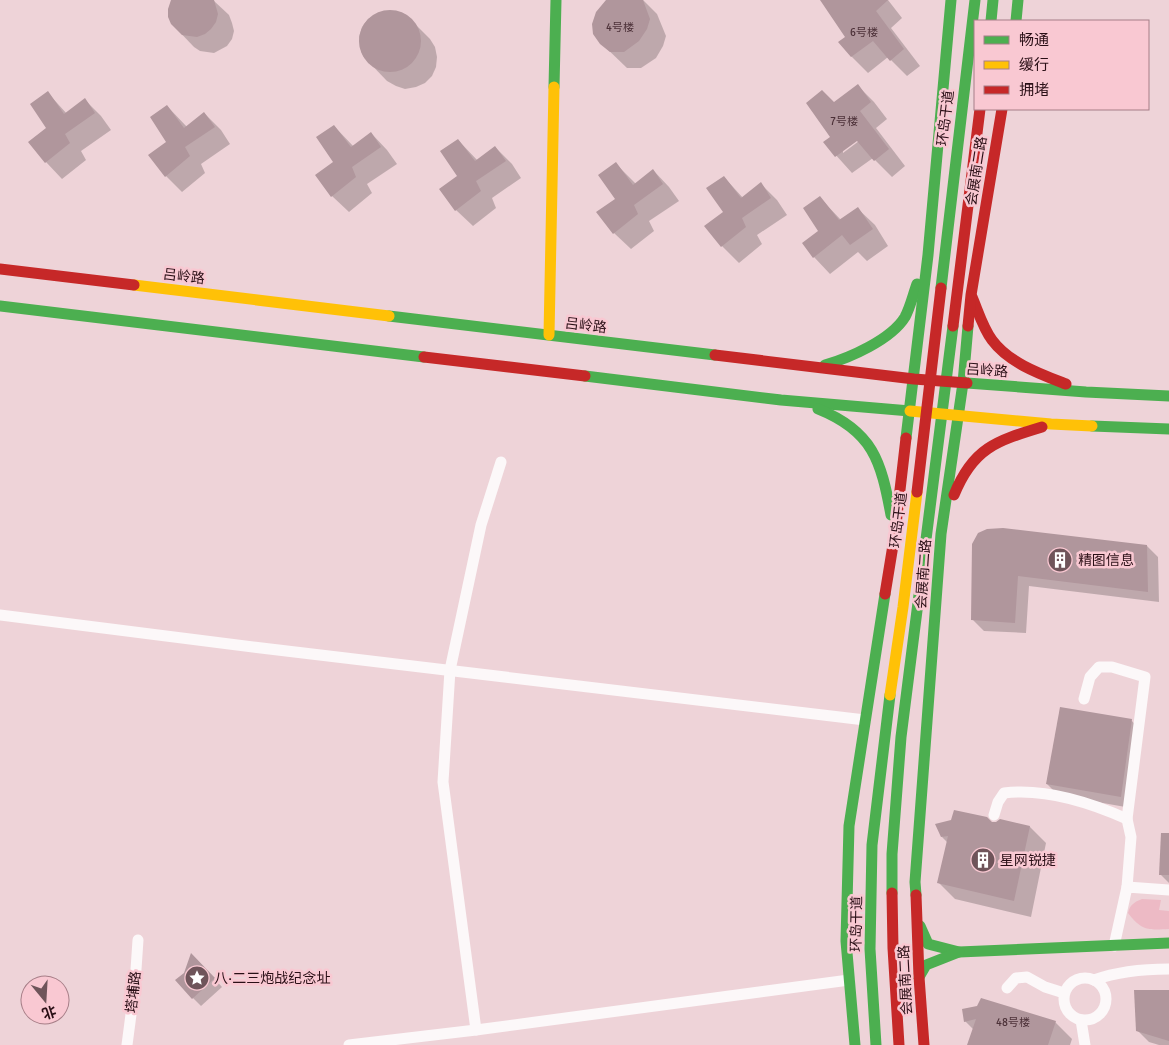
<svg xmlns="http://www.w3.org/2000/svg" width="1169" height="1045" font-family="Signika,'Noto Sans SC',sans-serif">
	<rect width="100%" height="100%" fill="#eed3d8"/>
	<!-- green -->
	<path fill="#edbac5" d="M1142,899L1161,900L1159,910L1169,911V929C1148,930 1142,931 1128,913C1130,905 1134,902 1142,899Z"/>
	<!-- shadow -->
	<g fill="#0003" fill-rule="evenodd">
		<path d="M174,0H213L229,15L232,23L234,31L232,39L227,46L214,53L200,51L194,47L172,24Z"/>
		<path d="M607,0H643L657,14L666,36L663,46L656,58L641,68H627L601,43Z"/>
		<path d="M827,0H888L902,18L891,28L920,66L907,76L888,57L868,73L851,56L847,37Z"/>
		<path d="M386,11H396L406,15L430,39L435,47L437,57L436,67L432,76L425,83L416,87L405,89L396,86L387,81L363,56L360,47L359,37L362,27L368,19L377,14Z"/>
		<path d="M858,86L874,102L887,119L876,128L905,166L892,177L873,158L852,173L825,143L832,137L834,103ZM862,136L863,138L843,153V150Z"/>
		<path d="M48,93L67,114L85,100L101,116L111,130L81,151L86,160L62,179L46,162L30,142L48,129Z"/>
		<path d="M167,106L187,127L204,113L221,130L230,144L201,164L205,173L182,192L166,176L168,142Z"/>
		<path d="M334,126L354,147L371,133L387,150L397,164L367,184L372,193L349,212L332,196L334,162Z"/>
		<path d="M458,140L478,161L495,147L512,164L521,178L492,198L496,208L473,226L456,210L459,176Z"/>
		<path d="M616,164L636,184L653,170L669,187L679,201L649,221L654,231L631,249L614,233L616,199Z"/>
		<path d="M724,177L743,198L761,184L777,200L787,215L757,235L762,244L739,263L722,246L706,226L724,213Z"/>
		<path d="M820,198L841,220L858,209L875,225L888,246L867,261L858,252L830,274L814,257L804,244L820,231Z"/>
		<path d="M973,545L1147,546L1158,557L1159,602L1029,586L1026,633L984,631L973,620Z"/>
		<path d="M1131,720L1142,732L1131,808L1058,795L1047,784Z"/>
		<path d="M952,821L992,824L1000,821L1030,827L1046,843L1031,917L955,899L938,882L948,843L942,837Z"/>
		<path d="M1169,835V883L1160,874Z"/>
		<path d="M199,962L222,987L201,1006L193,998Z"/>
		<path d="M1169,991V1045H1159L1149,1042L1138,1031Z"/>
		<path d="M964,1010L1055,1022L1072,1039L1070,1045H969L974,1030L965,1021Z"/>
	</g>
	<!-- building -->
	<g fill="#b0969c">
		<path d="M171,0H214L218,14L216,22L211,29L205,34L197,37L182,35L171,24L168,17V9Z"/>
		<path d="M606,0H643L647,11L650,19L647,29L639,41L624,52H610L600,44L593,34L592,24L596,12Z"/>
		<path d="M820,0H888L876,11L904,49L890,61L873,41L851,57L838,42L845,37Z"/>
		<circle cx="390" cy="41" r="31"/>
		<path d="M858,84L871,102L860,111L889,149L874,161L857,141L835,157L823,142L830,137L806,103L822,90L834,102Z"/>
		<path d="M48,91L64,114L85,98L95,113L65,134L70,143L45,163L28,142L46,128L30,104Z"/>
		<path d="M167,105L184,128L204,112L215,127L185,147L190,156L165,177L148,155L166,142L150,117Z"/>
		<path d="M334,125L351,147L371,132L381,147L352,167L356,177L331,197L315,175L333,162L316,137Z"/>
		<path d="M458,139L475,161L495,146L506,161L476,181L481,191L455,211L439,189L457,176L440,151Z"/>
		<path d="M616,162L633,185L653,169L663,184L634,205L638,214L613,234L596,212L615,199L598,175Z"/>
		<path d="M724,176L741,198L761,182L771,198L742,218L746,227L721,247L704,226L723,212L706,188Z"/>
		<path d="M820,196L839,220L858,207L873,229L850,245L842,235L813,258L802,243L818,231L803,208Z"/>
		<path d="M1003,528L1147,545L1148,592L1018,576L1015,623L971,620L972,544L978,533L987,529Z"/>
		<path d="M1060,707L1132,719L1121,797L1046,784Z"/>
		<path d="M954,810L987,817L992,822H996L1000,819L1030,826L1014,901L937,883L948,836L941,837L935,824L951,820Z"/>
		<path d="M1161,833H1169V875H1159Z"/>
		<path d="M191,953L215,978L192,999L175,980L184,973Z"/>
		<path d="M1134,990H1169V1041L1136,1031Z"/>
		<path d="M981,998L1056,1021L1048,1045H967L976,1019L964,1022L962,1009L977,1006Z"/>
	</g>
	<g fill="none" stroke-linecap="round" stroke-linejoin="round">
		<!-- street -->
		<g stroke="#fcf8f9" stroke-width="11">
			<path d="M0,615L253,647L865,720"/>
			<path d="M1084,699L1090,677L1099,667H1112L1145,677L1127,819"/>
			<path d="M994,815L998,802L1004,793C1045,788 1089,802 1127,819L1131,837L1127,887"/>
			<path d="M1114,946L1127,887L1169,890"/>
			<circle cx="1085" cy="999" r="21"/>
			<path d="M1094,980C1119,971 1143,969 1169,969"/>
			<path d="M1007,988L1016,978L1027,977L1045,987L1064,993"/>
			<path d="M1081,1020L1085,1045"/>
			<path d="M476,1030L443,782L450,670L481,525L501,462"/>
			<path d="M127,1045L135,984L138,940"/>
			<path d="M349,1045L476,1030L849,980"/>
		</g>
		<!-- fast -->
		<g stroke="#4caf50" stroke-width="11">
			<path d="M991,21L993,0"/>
			<path d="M1016,21L1018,0"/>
			<path d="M554,87L556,0"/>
			<path d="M941,288L975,0"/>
			<path d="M0,306L424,357"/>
			<path d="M389,316L715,355"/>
			<path d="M825,365C849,358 891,340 905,317C910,308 913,295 917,284"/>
			<path d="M585,376L781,400L910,411"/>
			<path d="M967,383L1086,392L1169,396"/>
			<path d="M818,409C873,431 881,461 891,515"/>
			<path d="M1092,426L1169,429"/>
			<path d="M906,438L928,255L951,0"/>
			<path d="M892,893V854L901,737L953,326"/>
			<path d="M916,895L915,882L941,534L963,383L968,326"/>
			<path d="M920,926L928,944L959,952L1169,943"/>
			<path d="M919,977L926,965L959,952"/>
			<path d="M855,1045L846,941L849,826L885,594"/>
			<path d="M876,1045L870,949L872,845L890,695"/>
		</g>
		<!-- slow -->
		<g stroke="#ffc107" stroke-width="11">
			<path d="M134,285L389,316"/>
			<path d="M549,335L554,87"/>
			<path d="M910,411L1051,424L1092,426"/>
			<path d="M890,695L903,607L917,492"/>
		</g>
		<!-- jam -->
		<g stroke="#c62828" stroke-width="11">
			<path d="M0,269L134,285"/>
			<path d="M972,297C978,311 983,328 992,340C1009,363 1040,374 1066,384"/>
			<path d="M953,326L980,109"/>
			<path d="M968,326L971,295L1002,109"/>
			<path d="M715,355L914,379L967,383"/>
			<path d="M424,357L585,376"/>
			<path d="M917,492L941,288"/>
			<path d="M954,495C973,448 996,441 1042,427"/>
			<path d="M885,594L895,533L906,438"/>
			<path d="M892,893L893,948L899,1045"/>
			<path d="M916,895L919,977L924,1045"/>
		</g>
	</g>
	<!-- icons -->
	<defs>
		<symbol id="building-disc" viewBox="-11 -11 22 22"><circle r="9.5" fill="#6f545a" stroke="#f9c8d2"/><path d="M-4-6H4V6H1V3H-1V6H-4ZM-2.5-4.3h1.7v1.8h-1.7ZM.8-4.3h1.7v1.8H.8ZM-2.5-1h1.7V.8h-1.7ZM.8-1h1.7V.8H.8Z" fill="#fff"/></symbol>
		<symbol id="sight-disc" viewBox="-11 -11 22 22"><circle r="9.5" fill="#6f545a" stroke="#f9c8d2"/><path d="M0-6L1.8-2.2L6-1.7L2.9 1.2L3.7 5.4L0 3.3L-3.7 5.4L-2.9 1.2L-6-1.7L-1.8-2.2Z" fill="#fff"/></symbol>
	</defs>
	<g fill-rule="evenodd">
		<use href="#building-disc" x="1046" y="546" width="28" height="28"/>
		<use href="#building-disc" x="969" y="846" width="28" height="28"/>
		<use href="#sight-disc" x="183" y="964" width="28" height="28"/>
	</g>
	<g text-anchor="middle" stroke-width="5" stroke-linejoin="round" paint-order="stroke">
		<!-- number labels -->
		<g font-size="11" fill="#4c3138">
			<text x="620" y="31">4号楼</text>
			<text x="864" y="36">6号楼</text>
			<text x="844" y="125">7号楼</text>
			<text x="1013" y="1026">48号楼</text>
		</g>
		<!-- street labels -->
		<g font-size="14" fill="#2a0f16" stroke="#f9c8d2">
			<text transform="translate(945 118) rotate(-83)" y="5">环岛干道</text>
			<text transform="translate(976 171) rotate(-81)" y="5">会展南二路</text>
			<text transform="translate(184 276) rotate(7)" y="5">吕岭路</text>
			<text transform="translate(586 325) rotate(7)" y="5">吕岭路</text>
			<text transform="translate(987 370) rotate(4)" y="5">吕岭路</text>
			<text transform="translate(898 520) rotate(-83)" y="5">环岛干道</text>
			<text transform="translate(923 574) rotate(-86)" y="5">会展南二路</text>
			<text transform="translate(856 924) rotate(-89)" y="5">环岛干道</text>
			<text transform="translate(905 980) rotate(-93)" y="5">会展南二路</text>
			<text transform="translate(133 992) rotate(-84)" y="5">塔埔路</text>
		</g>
		<!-- poi labels -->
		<g font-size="14" fill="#2a0f16" stroke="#f9c8d2" text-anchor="start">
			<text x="1078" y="565">精图信息</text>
			<text x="1000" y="865">星网锐捷</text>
			<text x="214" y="983">八·二三炮战纪念址</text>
		</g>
	</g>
	<!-- legend -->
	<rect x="974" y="20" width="175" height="90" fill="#f9c8d2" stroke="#a67e87"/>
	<rect x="984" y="36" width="25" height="8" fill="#4caf50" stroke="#a67e87"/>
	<text x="1019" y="45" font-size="15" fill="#2a0f16">畅通</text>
	<rect x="984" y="61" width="25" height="8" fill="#ffc107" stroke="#a67e87"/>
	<text x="1019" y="70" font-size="15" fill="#2a0f16">缓行</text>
	<rect x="984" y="86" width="25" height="8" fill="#c62828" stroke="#a67e87"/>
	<text x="1019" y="95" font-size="15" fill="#2a0f16">拥堵</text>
	<!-- north arrow -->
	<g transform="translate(45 1000) rotate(162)"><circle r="24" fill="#f9c8d2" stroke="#a67e87"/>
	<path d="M0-4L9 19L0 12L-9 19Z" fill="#6f545a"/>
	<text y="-8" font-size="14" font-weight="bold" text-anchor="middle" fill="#2a0f16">北</text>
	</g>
</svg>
